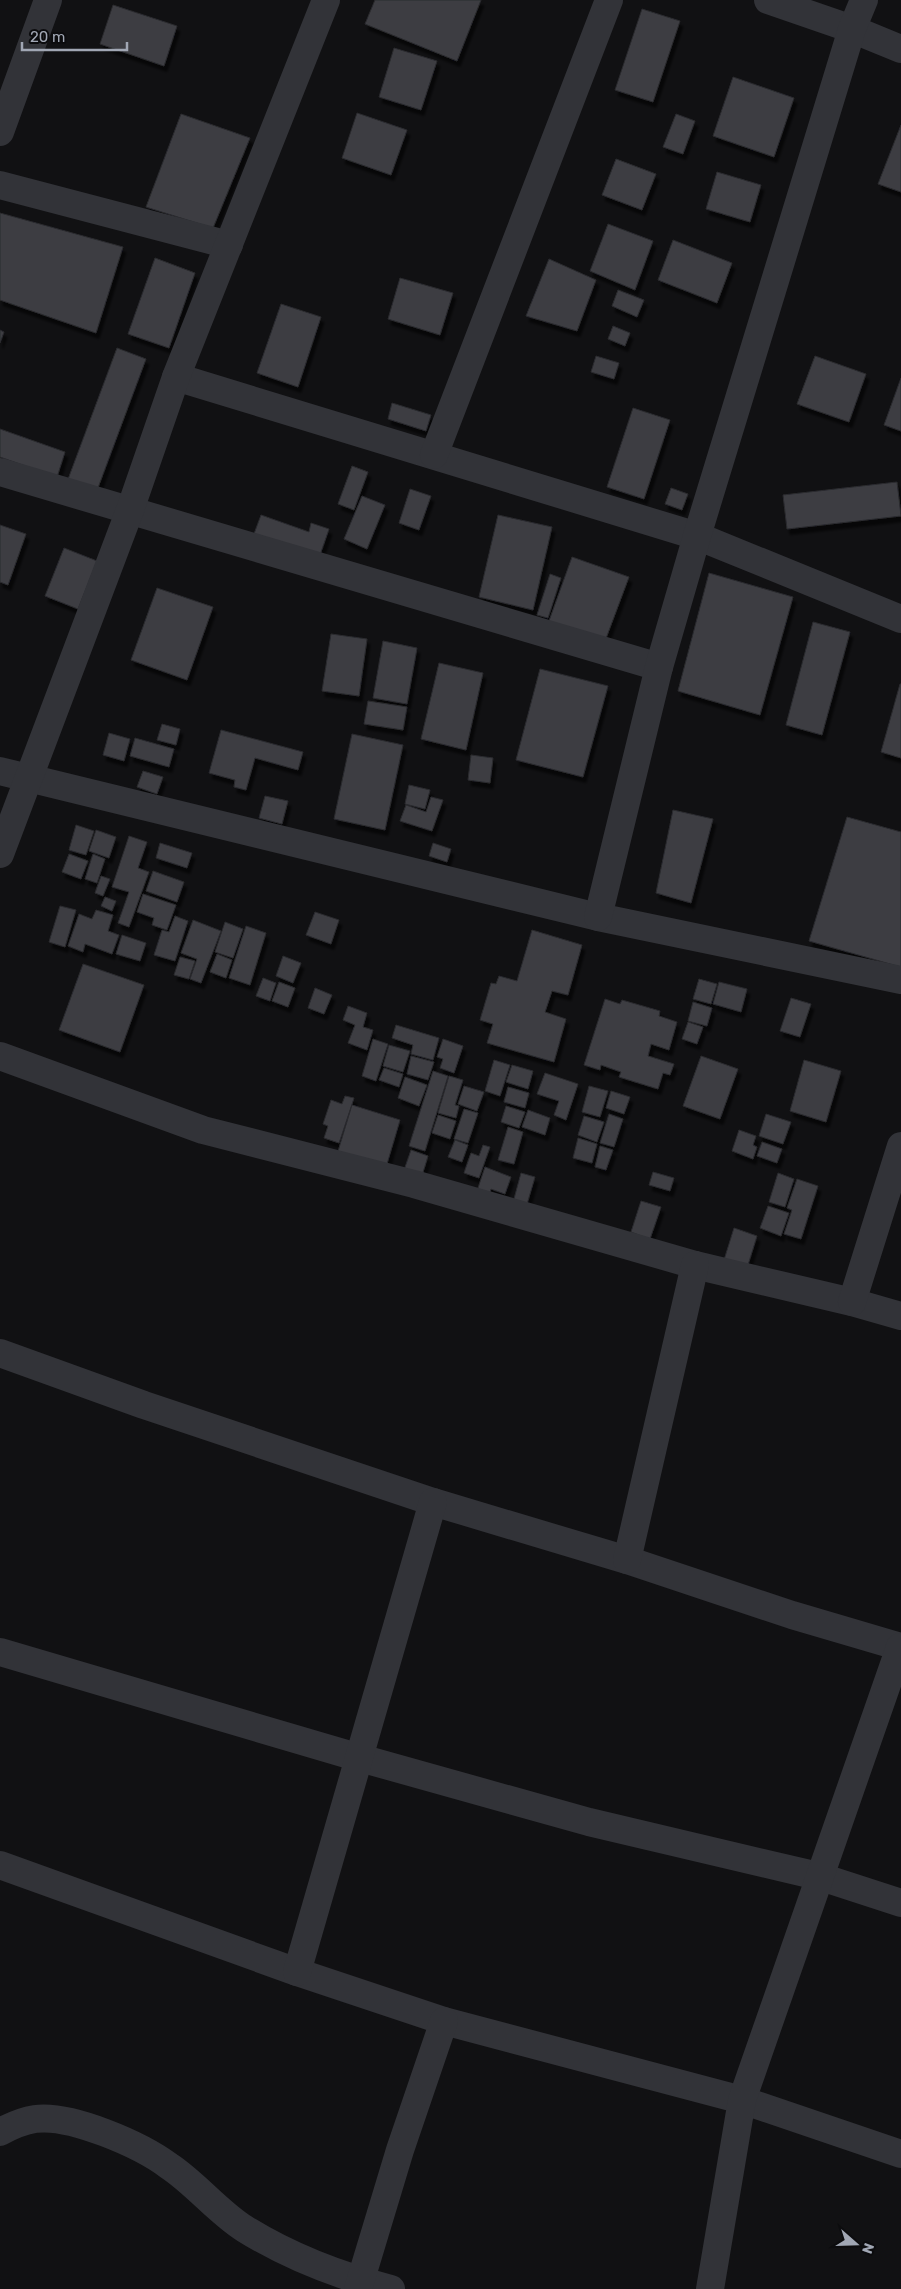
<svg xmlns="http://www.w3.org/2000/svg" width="901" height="2289" font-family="Rubik,sans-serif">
	<defs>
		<filter id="shadow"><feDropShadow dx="3" dy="5.5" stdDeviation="1" flood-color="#0009"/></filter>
	</defs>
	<rect width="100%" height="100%" fill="#111113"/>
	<!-- building -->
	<g fill="#3d3e43" stroke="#2b2b2f" filter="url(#shadow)">
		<path d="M375,0H481L457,61L365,24Z"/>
		<path d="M113,5L177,26L164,66L100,44Z"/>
		<path d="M642,9L680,21L653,102L615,90Z"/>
		<path d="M394,48L437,61L421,110L379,97Z"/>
		<path d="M733,77L794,98L774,157L713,136Z"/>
		<path d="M357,113L407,130L391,175L342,158Z"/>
		<path d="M181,114L250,138L213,228L146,207Z"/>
		<path d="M676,114L695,121L683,154L663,147Z"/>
		<path d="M901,125V192L878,184Z"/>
		<path d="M616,159L656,174L642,210L602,195Z"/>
		<path d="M717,172L761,185L750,222L706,209Z"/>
		<path d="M0,213L123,247L96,333L0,300Z"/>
		<path d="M608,224L653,241L635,290L590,271Z"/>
		<path d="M673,240L732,263L717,303L658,280Z"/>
		<path d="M155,258L195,273L169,348L128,334Z"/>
		<path d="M549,259L596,280L577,331L526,316Z"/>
		<path d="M400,278L453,293L440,335L388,319Z"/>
		<path d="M618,290L644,300L637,317L612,306Z"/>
		<path d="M281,304L321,317L298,387L257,373Z"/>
		<path d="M613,326L630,333L625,346L608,339Z"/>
		<path d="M0,330L4,332L0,343Z"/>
		<path d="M117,348L146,359L96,493L67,482Z"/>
		<path d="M596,356L619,363L614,379L591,372Z"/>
		<path d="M815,356L866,374L849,422L797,404Z"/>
		<path d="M901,378V431L884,425Z"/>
		<path d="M392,403L431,415L426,431L388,419Z"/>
		<path d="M633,408L670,420L644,499L607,487Z"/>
		<path d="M0,429L65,452L57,477L0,457Z"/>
		<path d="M352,466L368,472L354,510L338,504Z"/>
		<path d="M897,482L901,516L787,529L783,495Z"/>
		<path d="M671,488L688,494L682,510L665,504Z"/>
		<path d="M410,489L431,496L419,530L399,523Z"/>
		<path d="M362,496L385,505L367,549L344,539Z"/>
		<path d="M261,515L309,532L311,523L329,529L320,555L254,534Z"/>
		<path d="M498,515L552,527L533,610L479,597Z"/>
		<path d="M0,525L26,534L8,585L0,582Z"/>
		<path d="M64,548L97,561L78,609L45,596Z"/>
		<path d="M572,557L629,577L605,641L549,621Z"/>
		<path d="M709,573L793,597L760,715L678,691Z"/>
		<path d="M550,574L561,578L548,618L537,615Z"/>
		<path d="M157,588L213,607L187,680L131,660Z"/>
		<path d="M813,622L850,632L822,735L786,725Z"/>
		<path d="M331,634L367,639L359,696L322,691Z"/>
		<path d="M383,641L417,648L407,704L373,698Z"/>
		<path d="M439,663L483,673L466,750L421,739Z"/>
		<path d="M540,669L608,686L583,777L516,760Z"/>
		<path d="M900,684H901V758L881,752Z"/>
		<path d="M368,701L407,707L403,730L364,724Z"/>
		<path d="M162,724L180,729L176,745L157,740Z"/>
		<path d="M221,730L303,752L298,770L255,758L246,790L234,787L235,780L209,773Z"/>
		<path d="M109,733L130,739L124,761L103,755Z"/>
		<path d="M352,734L403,745L385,830L334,819Z"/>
		<path d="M135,738L174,749L169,767L130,756Z"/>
		<path d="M471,755L493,758L490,783L468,780Z"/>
		<path d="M143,771L163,777L157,794L137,787Z"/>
		<path d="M409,785L430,790L425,809L405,804Z"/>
		<path d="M265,796L288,801L282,824L259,818Z"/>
		<path d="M431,797L443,800L432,831L400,821L406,805L426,812Z"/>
		<path d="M673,810L713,819L691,903L656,893Z"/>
		<path d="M847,817L901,832V967L809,941Z"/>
		<path d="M76,825L94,831L86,855L69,850Z"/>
		<path d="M96,830L116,837L109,858L89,851Z"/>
		<path d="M129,836L147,842L138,868L149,872L129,927L118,923L129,892L112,887Z"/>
		<path d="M160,843L192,853L187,868L156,858Z"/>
		<path d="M433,843L451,849L447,862L429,856Z"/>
		<path d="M69,854L88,861L81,879L62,872Z"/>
		<path d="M93,854L105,859L97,883L85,879Z"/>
		<path d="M153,871L184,882L177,902L146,891Z"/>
		<path d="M101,876L110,879L103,896L95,893Z"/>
		<path d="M143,894L176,905L167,930L152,925L154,918L137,912Z"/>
		<path d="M105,897L116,901L112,911L101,906Z"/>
		<path d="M60,906L76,910L65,947L49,942Z"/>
		<path d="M96,910L113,915L108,931L119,935L112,954L85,944L83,952L68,946L79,914L92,919Z"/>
		<path d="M315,912L339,920L331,944L306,935Z"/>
		<path d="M175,916L188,921L175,961L154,955L162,930L169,932Z"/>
		<path d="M193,920L221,931L201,983L190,979L197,959L181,953Z"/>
		<path d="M225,922L243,929L233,958L215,952Z"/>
		<path d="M246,926L266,933L250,985L229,978Z"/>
		<path d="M532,930L582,945L568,995L552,991L545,1012L566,1019L554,1062L487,1043L493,1024L480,1020L491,983L496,984L499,976L517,981Z"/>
		<path d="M122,935L146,943L140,961L116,954Z"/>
		<path d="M217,954L232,960L226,978L210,972Z"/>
		<path d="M283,956L301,963L293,983L276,976Z"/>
		<path d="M180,957L195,961L189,979L174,975Z"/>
		<path d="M83,964L144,985L120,1052L59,1030Z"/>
		<path d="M263,978L276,983L270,1001L256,996Z"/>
		<path d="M699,979L717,984L711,1004L693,999Z"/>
		<path d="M279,982L295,988L288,1007L272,1001Z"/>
		<path d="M719,982L747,989L741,1012L713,1004Z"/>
		<path d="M315,988L332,995L324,1014L308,1008Z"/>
		<path d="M791,998L811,1004L800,1037L780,1031Z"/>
		<path d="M605,999L620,1004L622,1000L660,1011L659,1016L677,1022L669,1050L651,1044L648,1056L674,1064L670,1075L663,1073L658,1089L619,1077L621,1072L601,1065L600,1070L584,1065Z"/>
		<path d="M693,1002L712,1008L707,1026L688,1021Z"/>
		<path d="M348,1006L367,1013L363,1027L373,1030L367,1050L348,1043L355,1025L343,1020Z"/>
		<path d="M688,1022L703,1027L697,1044L682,1039Z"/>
		<path d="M396,1025L439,1038L433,1060L411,1054L413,1045L392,1038Z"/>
		<path d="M373,1039L388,1044L376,1081L362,1076Z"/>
		<path d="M443,1039L463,1046L454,1073L440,1068L443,1059L437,1057Z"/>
		<path d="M389,1045L410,1051L403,1072L383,1066Z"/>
		<path d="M411,1056L434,1062L428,1080L407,1074Z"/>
		<path d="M701,1056L738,1069L720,1119L683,1106Z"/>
		<path d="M494,1060L510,1065L500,1096L485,1091Z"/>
		<path d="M804,1060L841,1071L826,1122L790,1111Z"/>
		<path d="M512,1065L533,1071L528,1089L506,1082Z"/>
		<path d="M384,1068L403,1074L399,1087L379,1080Z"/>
		<path d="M433,1071L448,1076L425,1151L409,1146Z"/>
		<path d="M545,1073L578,1084L566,1120L554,1115L559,1101L537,1094Z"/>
		<path d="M449,1076L463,1080L455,1105L459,1106L456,1118L438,1113Z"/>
		<path d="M405,1077L427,1085L419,1106L398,1098Z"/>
		<path d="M464,1086L484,1092L477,1111L458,1104Z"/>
		<path d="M589,1086L608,1091L600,1117L582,1112Z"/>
		<path d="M508,1087L529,1093L525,1108L504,1102Z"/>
		<path d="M611,1091L630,1097L624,1114L606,1108Z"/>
		<path d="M345,1096L354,1098L339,1143L324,1138L328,1126L323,1124L331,1100L342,1104Z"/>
		<path d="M352,1105L400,1120L384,1174L336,1158Z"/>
		<path d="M506,1106L525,1112L519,1128L501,1122Z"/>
		<path d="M464,1109L478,1113L468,1143L454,1139Z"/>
		<path d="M528,1110L550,1118L545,1135L522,1127Z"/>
		<path d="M609,1114L623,1119L614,1147L600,1143Z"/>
		<path d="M766,1114L791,1122L783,1144L759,1136Z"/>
		<path d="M438,1115L456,1121L450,1139L432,1133Z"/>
		<path d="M584,1116L604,1122L597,1142L578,1135Z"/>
		<path d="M508,1127L523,1132L514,1164L498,1160Z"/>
		<path d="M739,1130L756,1136L753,1145L757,1147L753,1159L732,1151Z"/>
		<path d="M578,1138L597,1144L592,1163L573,1158Z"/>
		<path d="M455,1140L468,1145L462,1162L448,1157Z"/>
		<path d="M762,1142L782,1149L777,1163L757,1156Z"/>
		<path d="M483,1145L490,1147L479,1178L464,1173L471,1153L479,1156Z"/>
		<path d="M600,1146L613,1150L606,1170L595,1167Z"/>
		<path d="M411,1150L428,1156L420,1182L402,1176Z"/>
		<path d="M485,1167L511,1177L505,1194L491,1189L489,1195L477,1191Z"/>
		<path d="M653,1172L674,1178L670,1191L649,1185Z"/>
		<path d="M521,1173L535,1177L527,1204L514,1199Z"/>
		<path d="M778,1173L794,1179L785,1207L769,1202Z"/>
		<path d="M797,1179L818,1186L801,1239L784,1234L792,1210L787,1208Z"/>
		<path d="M641,1201L661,1207L650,1239L631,1232Z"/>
		<path d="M768,1206L789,1213L781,1236L760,1228Z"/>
		<path d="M734,1228L757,1236L747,1268L724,1260Z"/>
	</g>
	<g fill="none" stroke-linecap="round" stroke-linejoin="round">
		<!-- street -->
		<g stroke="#323338" stroke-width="28">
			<path d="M768,0L852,29L901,49"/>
			<path d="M0,132L48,0"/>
			<path d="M0,185L229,245"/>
			<path d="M176,377L697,536L901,619"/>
			<path d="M434,455L609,0"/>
			<path d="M0,472L659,667"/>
			<path d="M0,771L598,917L901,980"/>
			<path d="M0,854L130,510L176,377L326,0"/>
			<path d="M598,917L659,667L697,536L852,29L864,0"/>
			<path d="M0,1056L203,1130L414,1184L695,1265L852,1302L901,1316"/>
			<path d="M852,1302L901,1146"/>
			<path d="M0,1353L144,1405L433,1502L627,1560L792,1615L901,1647"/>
			<path d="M627,1560L695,1265"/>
			<path d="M0,1652L360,1758L589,1822L818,1876L901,1903"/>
			<path d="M0,1865L297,1972L444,2021L742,2100L901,2154"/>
			<path d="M297,1972L433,1502"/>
			<path d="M0,2132C11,2126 22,2121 35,2119C71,2114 141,2145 169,2166C195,2183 219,2213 245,2229C290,2257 340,2276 391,2289"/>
			<path d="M358,2289L400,2150L444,2021"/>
			<path d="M710,2289L742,2100L900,1647"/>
		</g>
	</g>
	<!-- north arrow -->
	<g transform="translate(856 2244) rotate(110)" stroke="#0c0c0e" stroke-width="4" paint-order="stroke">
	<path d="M0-4L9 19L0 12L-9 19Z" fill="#a1a7b4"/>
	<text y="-8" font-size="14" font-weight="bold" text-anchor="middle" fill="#a1a7b4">N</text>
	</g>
	<!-- scale -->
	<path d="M22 42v8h105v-8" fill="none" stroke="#a1a7b4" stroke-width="2.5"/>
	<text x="30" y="42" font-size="15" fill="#a1a7b4" stroke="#0c0c0e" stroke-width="4" paint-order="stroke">20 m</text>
</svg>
